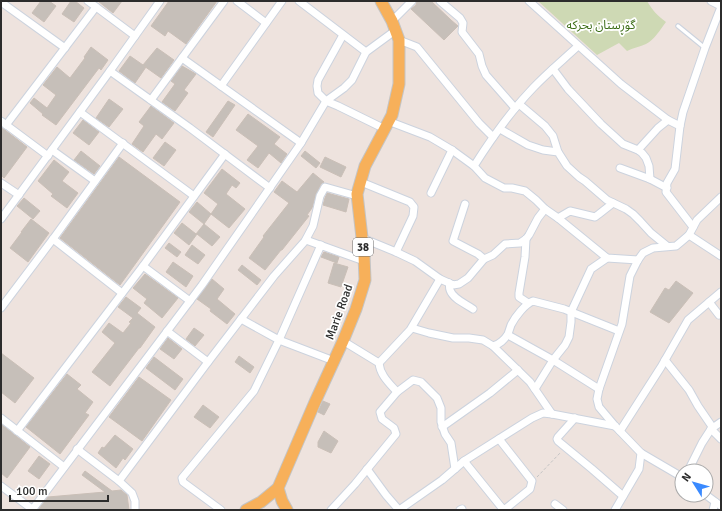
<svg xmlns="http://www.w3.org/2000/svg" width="722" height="511" font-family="Signika,'Noto Sans Arabic',sans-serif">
	<rect width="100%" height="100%" fill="#eee3de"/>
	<!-- cemetery -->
	<path fill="#ced9b4" d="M538,1H647C653,11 657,15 666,22C660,30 654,40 646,44C639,47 633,48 627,51L619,43L597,55Z"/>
	<!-- building -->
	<g fill="#c6bfb9" stroke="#cabfb7">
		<path d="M41,1H49L56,6L44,22L32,13Z"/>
		<path d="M71,1H75L84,8L74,22L62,14Z"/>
		<path d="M98,1H122L113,13Z"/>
		<path d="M169,1H217L186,44L168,31L165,36L151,26Z"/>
		<path d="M417,1H431L451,20L458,26L444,40L411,9L416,5Z"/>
		<path d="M91,47L108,60L101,70L99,68L56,125L42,115L43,114L30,103L34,98L47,108L56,95L43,85L57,67L70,78L85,58L84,57Z"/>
		<path d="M157,48L174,60L161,78L144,66L146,67L135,83L119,71L130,56L143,65Z"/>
		<path d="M182,66L196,74L184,90L188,93L175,111L162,102L175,84L171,81Z"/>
		<path d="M109,99L123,109L109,127L96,118Z"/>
		<path d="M228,101L235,105L213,137L206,132Z"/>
		<path d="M151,106L174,123L162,139L156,134L143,152L132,144L144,126L139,122Z"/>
		<path d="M248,114L280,137L274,144L287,154L281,163L269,153L258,168L247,160L258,146L236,130Z"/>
		<path d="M83,120L99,132L89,145L73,133Z"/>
		<path d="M1,127L27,147L4,178L1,175Z"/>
		<path d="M165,142L176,150L164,166L153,158Z"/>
		<path d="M81,151L100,166L94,174L74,160Z"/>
		<path d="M305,151L320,163L316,168L301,156Z"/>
		<path d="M119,157L180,202L120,285L60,238Z"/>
		<path d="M325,157L346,167L341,177L320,167Z"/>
		<path d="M54,160L69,172L62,181L78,193L67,208L51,196L53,194L38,181Z"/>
		<path d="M222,169L240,183L236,188L232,185L226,194L245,209L229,228L211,214L218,204L204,193Z"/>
		<path d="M313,173L324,182L321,184L316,194L312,208L307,215L309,216L282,250H281L265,270L249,258L264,237L263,236L289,203L274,192L282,181L297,192Z"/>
		<path d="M327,193L349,199L346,212L323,205L325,198Z"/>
		<path d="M24,198L40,211L33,219L17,206Z"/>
		<path d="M197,202L211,214L204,224L189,212Z"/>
		<path d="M31,219L49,233L28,262L10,248L22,232H21Z"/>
		<path d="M182,223L196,234L204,224L220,237L212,246L197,234L189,245L174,233Z"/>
		<path d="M169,243L181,252L177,257L165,248Z"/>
		<path d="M192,245L205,255L198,264L185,255Z"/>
		<path d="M324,252L339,257L337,263L321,257Z"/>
		<path d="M173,262L193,276L186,287L166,272Z"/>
		<path d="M334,263L348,267L341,287L328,283Z"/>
		<path d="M242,265L261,280L257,285L238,270Z"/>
		<path d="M145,274L178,298L162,318L144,303L147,299L133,288Z"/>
		<path d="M212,279L224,289L217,299L235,314L227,324L210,311L211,309L197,299Z"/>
		<path d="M676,281L693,293L669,323L650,312L665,288L669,290Z"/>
		<path d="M126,297L141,308L137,313L155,327L140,348H139L110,386L92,372L115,343L102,332L109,323L123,333L131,323L129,322L133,318L118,307Z"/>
		<path d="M194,328L204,335L195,346L186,339Z"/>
		<path d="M168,338L182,349L174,359L160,349Z"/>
		<path d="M1,353L34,378L15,403L1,392Z"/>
		<path d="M239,356L254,367L250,373L235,362Z"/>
		<path d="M154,357L183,379L175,390L146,368Z"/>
		<path d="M67,374L81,385L77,389L93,402L85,413L89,415L60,454L26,427Z"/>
		<path d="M139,377L171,400L142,441L109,417Z"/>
		<path d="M323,401L330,404L324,415L318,412Z"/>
		<path d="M203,405L219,417L210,428L194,417Z"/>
		<path d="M1,424L30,447L7,478L1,473Z"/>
		<path d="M324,431L338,441L331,453L318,447V442Z"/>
		<path d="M115,435L133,449L125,460L123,458L116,468L98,453L102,447L104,448Z"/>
		<path d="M39,456L50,464L39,479L28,471Z"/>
		<path d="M85,471L112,491L121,490L127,495L129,510H38L48,497L105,492L82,475Z"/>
	</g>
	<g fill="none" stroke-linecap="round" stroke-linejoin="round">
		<defs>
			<path id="service" d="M678,26L705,48"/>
			<g id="minor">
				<path d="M88,1L135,36"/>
				<path d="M160,1L110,71L190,128L270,188"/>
				<path d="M237,1L266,23"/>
				<path d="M299,1L366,52"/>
				<path d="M440,1L460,18L463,23L462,32L479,54L482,66L486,75L515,108"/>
				<path d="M529,1L621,84L668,120L680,126"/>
				<path d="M711,1L721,6"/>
				<path d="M1,2L65,48"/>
				<path d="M392,21L412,1"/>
				<path d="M343,35L318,80L317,86L318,93L326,101L338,106L385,129"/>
				<path d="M399,40L417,47L479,123L493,137"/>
				<path d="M182,58L301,143"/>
				<path d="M553,69L568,89L601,124L623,144L638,150L642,153L646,158L649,166L650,179"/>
				<path d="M221,86L282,1"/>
				<path d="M151,100L224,1"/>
				<path d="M519,104L545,126L553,136L558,152"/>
				<path d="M80,112L194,196"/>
				<path d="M1,121L48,156"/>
				<path d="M388,121L430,137L452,150L474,166L485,178L504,188H512L525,191L536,200L545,209L558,218L607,258L638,260"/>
				<path d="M6,125L96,7"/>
				<path d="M500,129L528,145L543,150L558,152L567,166L579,177L585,181L607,200L626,209L633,214L640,221L651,233L667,246"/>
				<path d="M52,150L95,181"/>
				<path d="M638,150L658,128L668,120"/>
				<path d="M474,166C491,139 511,111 533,88C547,73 563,60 578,46"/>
				<path d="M620,168L650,179L667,188"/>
				<path d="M361,182L410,202L414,207L413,216L396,252"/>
				<path d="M1,183L19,195"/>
				<path d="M431,193L452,150"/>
				<path d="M465,204L453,241L478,254L484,259"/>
				<path d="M558,218L570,211L595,217L599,214L613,203"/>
				<path d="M1,219L110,71"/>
				<path d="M693,227L666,192L667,183L675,169L680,126L683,112L705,48L721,7"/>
				<path d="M689,235L721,256"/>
				<path d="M362,238L396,252L415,261L440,279L449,283L453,285L459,284L468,278L484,259L493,255L505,244L520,243L526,239L529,235L538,218L545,209"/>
				<path d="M53,239L122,293"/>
				<path d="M526,239L525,257L519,293V297L528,303"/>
				<path d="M306,240L364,261"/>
				<path d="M143,266L190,301"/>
				<path d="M449,283C450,285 449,288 450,290C453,299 466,304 473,309"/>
				<path d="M709,302L719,315"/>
				<path d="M1,308L53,239L123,143"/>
				<path d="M241,319L279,340L334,361"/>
				<path d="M412,328L429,333L453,338H469L483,340L493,346C499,345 505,339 508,334C509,331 510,328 511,325C515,317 525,304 533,301L564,309L619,331"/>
				<path d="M167,331L208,362"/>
				<path d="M508,335L553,360L599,389"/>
				<path d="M343,341L379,363C380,375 389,383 397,392"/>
				<path d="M493,346L530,382L552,414"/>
				<path d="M665,360L689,390L698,406L713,428"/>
				<path d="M379,363L410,330L440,279"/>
				<path d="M535,389L553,360L565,345L569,337L571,322V312L591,269L607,258"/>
				<path d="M1,418L64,467"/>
				<path d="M575,418L558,437L557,439L558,441L592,469L623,496"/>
				<path d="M442,427L490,393L518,370"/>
				<path d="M711,429L721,439"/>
				<path d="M17,431L143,266L225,154"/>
				<path d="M620,431L661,367L688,320L721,292"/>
				<path d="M499,439L532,481L530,489L504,510"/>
				<path d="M77,449L119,481L132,493L135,501V510"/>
				<path d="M641,453L682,477"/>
				<path d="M464,461L502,508L508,510"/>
				<path d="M367,469L386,495L399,510"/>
				<path d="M688,471L702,443L711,429L721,422"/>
				<path d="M119,481L208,362L274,276L305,241L313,226L320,196L325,187L357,196"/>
				<path d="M1,486L32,509"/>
				<path d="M706,495L721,506"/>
				<path d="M555,504L563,510"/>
				<path d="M32,510L202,285L301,143L326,101L344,88L352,80L366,52L396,30"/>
				<path d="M221,510L183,482L182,478L254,391L279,340L321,245"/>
				<path d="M331,510L355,484L396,434L394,428L382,419L380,412L397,392L413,380L421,382L437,398L441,408V422L445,434L451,443L455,469"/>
				<path d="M399,510L442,480L464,461L532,418L543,413L552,414L615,426"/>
				<path d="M460,510L462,509"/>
				<path d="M615,510L639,469L641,453L615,426L599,407L597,399L599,389L622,324L630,276L638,260L643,253L653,248L676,246L682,241L689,235L697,220L721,197"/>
				<path d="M713,510L715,502"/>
			</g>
			<g id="primary">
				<path d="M278,488L282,501L287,510"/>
				<path d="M246,510L261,502L278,488L315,402L343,341L356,309L365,280L364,255L357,194L365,166L392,115L399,84V40L392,21L381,1"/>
			</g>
		</defs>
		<!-- service casing -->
		<use href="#service" stroke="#ccd3de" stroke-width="5.5"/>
		<!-- minor casing -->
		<use href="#minor" stroke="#ccd3de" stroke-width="9"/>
		<!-- primary casing -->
		<use href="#primary" stroke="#c4c4c4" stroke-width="13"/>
		<!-- path -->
		<path stroke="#c4c4c4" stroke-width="1" stroke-dasharray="3 2" stroke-linecap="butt" d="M537,477L561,452"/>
		<!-- service -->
		<use href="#service" stroke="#fff" stroke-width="3.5"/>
		<!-- minor -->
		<use href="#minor" stroke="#fff" stroke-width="7"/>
		<!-- primary -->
		<use href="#primary" stroke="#f7b05a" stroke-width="11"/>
	</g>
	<g text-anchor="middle" stroke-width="3.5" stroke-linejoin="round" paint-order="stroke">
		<!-- shield labels -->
		<rect fill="#fff" stroke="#6b6b6b" stroke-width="1" x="353" y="238" width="20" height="18" rx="3"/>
		<g font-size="11" font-weight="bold" fill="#2c2c2c">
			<text x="363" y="251">38</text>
		</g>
		<!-- park labels -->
		<g font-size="12" fill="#3c6d17" stroke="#fff">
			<text x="601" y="29">گۆڕستان بحركه‌</text>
		</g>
		<!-- street labels -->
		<g font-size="12" fill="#2c2c2c" stroke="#fff">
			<text transform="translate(339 312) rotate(-70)" y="4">Marie Road</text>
		</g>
	</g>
	<!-- border -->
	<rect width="722" height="511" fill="none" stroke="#2c2c2c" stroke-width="4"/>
	<!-- north arrow -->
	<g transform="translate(694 483) rotate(307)"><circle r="19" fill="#ffffff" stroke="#ababab"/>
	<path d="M0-3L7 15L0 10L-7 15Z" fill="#3a8aff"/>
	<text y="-6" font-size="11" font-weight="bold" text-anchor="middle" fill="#2c2c2c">N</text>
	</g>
	<!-- scale -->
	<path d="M10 495v6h98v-6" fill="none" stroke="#2c2c2c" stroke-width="2"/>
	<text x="16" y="495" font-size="12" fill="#2c2c2c" stroke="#ffffff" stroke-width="3" paint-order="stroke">100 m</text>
</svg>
